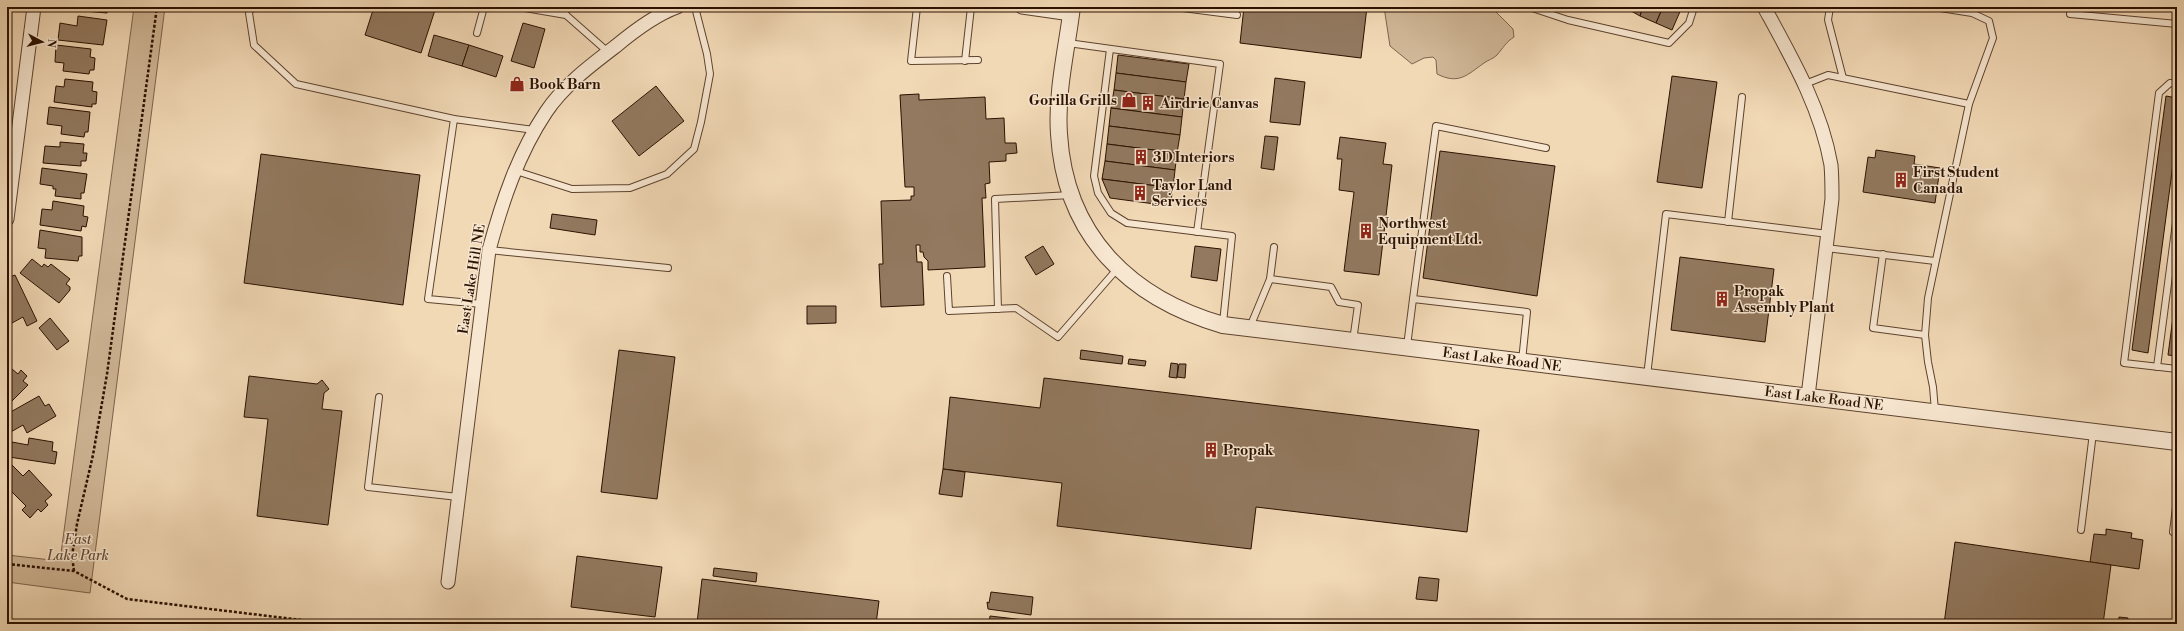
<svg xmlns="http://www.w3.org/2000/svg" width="2184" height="631" font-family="'Libre Bodoni',serif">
	<rect width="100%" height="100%" fill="#f2d9b6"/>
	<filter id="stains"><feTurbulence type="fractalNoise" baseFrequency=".005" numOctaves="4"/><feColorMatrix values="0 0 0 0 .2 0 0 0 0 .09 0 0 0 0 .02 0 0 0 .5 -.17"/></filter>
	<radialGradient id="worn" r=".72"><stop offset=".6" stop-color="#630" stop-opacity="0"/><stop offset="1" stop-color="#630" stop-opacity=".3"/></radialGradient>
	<!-- green -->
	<g fill="#d0b797" stroke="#7e644c">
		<path d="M134,7H165L90,593L7,582V555L60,561Z"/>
		<path d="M1384,7H1491L1513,29L1514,37C1506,42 1503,48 1497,55C1493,59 1488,60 1484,63C1467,75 1459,85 1437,74L1436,60L1433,57L1424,58L1412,64L1390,46Z"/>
	</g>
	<!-- building -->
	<g fill="#92795f" stroke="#2b1100">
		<path d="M73,7H108L107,13L73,10Z"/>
		<path d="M374,7H436L421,53L365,35Z"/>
		<path d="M1244,7H1367L1361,58L1240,43Z"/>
		<path d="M1624,7H1643L1640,16Z"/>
		<path d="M1643,7H1663L1656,23L1640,16Z"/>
		<path d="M1663,7H1682L1672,30L1656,23Z"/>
		<path d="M78,16L107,20L103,45L58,40L60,23L77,26Z"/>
		<path d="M523,23L545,29L534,68L511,61Z"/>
		<path d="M434,35L469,45L462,66L428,56Z"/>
		<path d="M56,45L91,49L90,57L95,58L94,70H90L89,74L63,71L64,63L55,62Z"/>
		<path d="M469,45L503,56L496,77L462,66Z"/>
		<path d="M1118,55L1189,64L1186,82L1116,73Z"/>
		<path d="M1116,73L1186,82L1184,99L1114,90Z"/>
		<path d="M1672,76L1717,82L1702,188L1657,182Z"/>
		<path d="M1275,78L1305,82L1300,125L1270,122Z"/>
		<path d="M65,79L93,82L92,91L97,92L96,104H92V107L54,102L56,86L64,87Z"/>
		<path d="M516,79L521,81L517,89L512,86Z"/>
		<path d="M656,86L684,121L639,156L612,121Z"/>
		<path d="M1114,90L1184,99L1182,117L1111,108Z"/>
		<path d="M919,94V100L985,97L986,119L1004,118L1005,143H1016L1017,153L1006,154V161L989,162L990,183L985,184L986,198H982L985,267L928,270V261L924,257L923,252H920V245H916L917,262H922L924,305L881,307L879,264H883L881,201L911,200V196H914V187H905L900,95Z"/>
		<path d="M2166,96L2177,98V134L2148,353L2132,350Z"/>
		<path d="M49,107L90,112L88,132H85L84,137L61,134L62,126L47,124Z"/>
		<path d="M1111,108L1182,117L1180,135L1109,126Z"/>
		<path d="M1109,126L1180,135L1177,153L1107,144Z"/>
		<path d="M1265,136L1278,137L1274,170L1261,168Z"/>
		<path d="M1340,137L1386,143L1383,164L1392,165L1379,275L1344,271L1354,192L1339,190L1342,159H1337Z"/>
		<path d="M60,142L84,144L83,153H87L86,161H81V166L43,163L45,146L60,147Z"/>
		<path d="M1107,144L1177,153L1175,170L1105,161Z"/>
		<path d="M1876,150L1915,156L1914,164L1940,168L1935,203L1863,192L1868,157L1875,158Z"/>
		<path d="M1440,151L1555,166L1537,296L1423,278Z"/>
		<path d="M261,154L420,175L403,305L244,283Z"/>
		<path d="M1105,161L1175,170L1173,188L1102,179Z"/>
		<path d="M42,168L87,174L84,193H81V199L55,196L56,189H53V186L40,184Z"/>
		<path d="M1102,179L1173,188L1170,206L1110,198Z"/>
		<path d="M53,201L84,206L83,216L88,217L86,227L82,226L81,231L40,225L42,209L52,210Z"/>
		<path d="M552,214L597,220L595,235L550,228Z"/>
		<path d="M40,230L82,237V256H79L78,261L45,258L46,249L38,248Z"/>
		<path d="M1043,246L1054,264L1036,275L1025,257Z"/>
		<path d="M1195,246L1221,249L1217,281L1191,277Z"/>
		<path d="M1680,257L1774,269L1765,342L1671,330Z"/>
		<path d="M32,259L42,267L44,264L48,267L51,264L70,279L66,284L70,287V290L59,303L20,273Z"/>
		<path d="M15,275L37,321L27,326L23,317L12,323L7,311V278Z"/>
		<path d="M2177,287V356L2168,355Z"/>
		<path d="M807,306H836V323L807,324Z"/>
		<path d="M50,318L69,341L57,350L39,328Z"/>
		<path d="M619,350L675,357L657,499L601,492Z"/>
		<path d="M1081,350L1123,356L1122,364L1080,359Z"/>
		<path d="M1129,359L1146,361L1145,366L1128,364Z"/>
		<path d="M1171,363L1178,364L1177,378L1169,377Z"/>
		<path d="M1179,364H1186L1185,378L1177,377Z"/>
		<path d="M12,369L18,374L21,370L27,376L23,381L28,385L7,406V374Z"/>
		<path d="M249,376L317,384L322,380L329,389L324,393L322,409L342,411L328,525L257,516L268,419L244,417Z"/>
		<path d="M1044,378L1479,430L1467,532L1256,507L1251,549L1057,526L1062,483L943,469L950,397L1040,408Z"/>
		<path d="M39,396L45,406L49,404L56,416L27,433L23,425L9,433L7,429V414Z"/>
		<path d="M29,438L53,442L52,451L57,452L55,464L9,457L12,442L28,445Z"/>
		<path d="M11,464L23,476L29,470L52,495L45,501L48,505L41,512L38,509L30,518L22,510L26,506L7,487V468Z"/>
		<path d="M943,469L965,472L962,497L939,494Z"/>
		<path d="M2106,529L2132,533L2131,538L2143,540L2139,569L2090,562L2094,534L2106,535Z"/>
		<path d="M1955,542L2111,565L2103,624H1944Z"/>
		<path d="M577,556L662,567L655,617L571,607Z"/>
		<path d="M714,568L757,573L756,582L713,576Z"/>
		<path d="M1419,577L1439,579L1437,601L1416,599Z"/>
		<path d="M702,579L879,601L876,624L697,623Z"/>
		<path d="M991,592L1033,597L1031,615L988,609L987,602L989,603Z"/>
		<path d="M990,616L1059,624H989Z"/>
		<path d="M2119,617L2128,618L2127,624H2118Z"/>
	</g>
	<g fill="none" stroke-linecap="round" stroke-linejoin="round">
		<defs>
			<g id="service">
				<path d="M252,7L249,13L254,45L296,84L454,119"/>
				<path d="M519,7L566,15"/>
				<path d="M560,7L566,15L608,52"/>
				<path d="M917,7L911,61L978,60"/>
				<path d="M1175,7L1237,15"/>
				<path d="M1529,7L1568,20L1669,43L1689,23L1694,7"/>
				<path d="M1830,7L1828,20L1843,78"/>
				<path d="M2071,7L2070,14L2177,24"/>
				<path d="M477,33L484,7"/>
				<path d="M1068,43L1220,64L1197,232"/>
				<path d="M1110,49L1094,176L1098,193L1111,213L1127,223L1232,236L1223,323"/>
				<path d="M965,61L971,7"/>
				<path d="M1805,84L1828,75L1969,104L1993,38L1989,21L1972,13L1934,7"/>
				<path d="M2177,84L2170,83L2159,93L2124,363L2177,369"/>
				<path d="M516,171L572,189L630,188L667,174L694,149L701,122L710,74L707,54L695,7"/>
				<path d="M1728,222L1742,97"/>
				<path d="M1826,248L1935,261"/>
				<path d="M489,250L668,268"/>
				<path d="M1883,254L1873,328L1925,335"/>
				<path d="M947,276L949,311L1016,308L1058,337L1118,268"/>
				<path d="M1270,279L1331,287L1339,302L1358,305L1353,341"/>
				<path d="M1413,299L1436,126L1546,148"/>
				<path d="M482,304L428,299L454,119L534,130"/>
				<path d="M998,309L995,199L1071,195"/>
				<path d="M1250,327L1270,279L1274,247"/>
				<path d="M1407,346L1413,299L1527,312L1522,361"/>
				<path d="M2157,367L2177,215"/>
				<path d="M1647,376L1666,214L1828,234"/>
				<path d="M379,397L368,487L458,497"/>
				<path d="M1935,411L1933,387L1928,362L1925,335L1928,298L1969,104"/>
				<path d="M2177,499L2173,532H2177"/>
				<path d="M2081,530L2093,433"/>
			</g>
			<g id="minor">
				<path d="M1022,7L1071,14"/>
				<path d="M1764,7C1792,58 1821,108 1831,165C1832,176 1832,188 1832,199L1808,396"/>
				<path d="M7,219L34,7"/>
				<path d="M448,582L489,250C502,202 518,154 546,112C563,86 591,65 616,46C634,31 655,15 677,7"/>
			</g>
			<path id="tertiary" d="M1072,7C1067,48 1056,92 1059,134C1065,235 1129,298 1223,325L2177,442"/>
		</defs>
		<!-- service casing -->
		<use href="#service" stroke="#5d432e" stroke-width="8"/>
		<!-- minor casing -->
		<use href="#minor" stroke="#5d432e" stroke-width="15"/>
		<!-- tertiary casing -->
		<use href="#tertiary" stroke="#5d432e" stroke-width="18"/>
		<!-- path -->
		<g stroke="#2b1100" stroke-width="2.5" stroke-dasharray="3 2" stroke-linecap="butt">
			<path d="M7,564L74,571L127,599L335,624"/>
			<path d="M74,571L72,556L77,524L93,455L107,374L157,7"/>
		</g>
		<!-- service -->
		<use href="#service" stroke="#f7e6d0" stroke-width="6"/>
		<!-- minor -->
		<use href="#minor" stroke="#f7e6d0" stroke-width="13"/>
		<!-- tertiary -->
		<use href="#tertiary" stroke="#f7e6d0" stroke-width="16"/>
	</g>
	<!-- icons -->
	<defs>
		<symbol id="shop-bare" viewBox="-9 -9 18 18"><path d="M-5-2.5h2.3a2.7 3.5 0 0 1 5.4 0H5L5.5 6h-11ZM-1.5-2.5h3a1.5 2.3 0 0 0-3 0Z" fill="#8f2418" stroke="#f7e6d0" stroke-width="2.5" paint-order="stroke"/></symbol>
		<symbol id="building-bare" viewBox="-9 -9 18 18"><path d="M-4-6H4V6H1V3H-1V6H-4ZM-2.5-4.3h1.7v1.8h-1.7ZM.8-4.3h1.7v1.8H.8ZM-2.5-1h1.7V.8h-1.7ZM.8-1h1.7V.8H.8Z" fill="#8f2418" stroke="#f7e6d0" stroke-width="2.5" paint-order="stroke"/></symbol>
	</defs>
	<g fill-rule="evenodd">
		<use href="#shop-bare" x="506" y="73" width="22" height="22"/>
		<use href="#shop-bare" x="1118" y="89" width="22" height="22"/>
		<use href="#building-bare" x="1137" y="92" width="22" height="22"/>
		<use href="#building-bare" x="1130" y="146" width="22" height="22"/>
		<use href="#building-bare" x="1890" y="169" width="22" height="22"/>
		<use href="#building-bare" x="1129" y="182" width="22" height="22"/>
		<use href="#building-bare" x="1355" y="220" width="22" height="22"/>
		<use href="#building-bare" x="1711" y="288" width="22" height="22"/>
		<use href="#building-bare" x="1200" y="439" width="22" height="22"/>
	</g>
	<g text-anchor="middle" stroke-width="3" stroke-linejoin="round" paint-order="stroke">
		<!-- poi labels -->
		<g font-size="14" font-weight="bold" fill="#2b1100" stroke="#f7e6d0" text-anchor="start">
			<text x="529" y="89">Book Barn</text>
			<text x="1117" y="105" text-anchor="end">Gorilla Grills</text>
			<text x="1160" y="108">Airdrie Canvas</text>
			<text x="1153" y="162">3D Interiors</text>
			<text x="1913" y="177">First Student<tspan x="1913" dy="16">Canada</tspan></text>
			<text x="1152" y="190">Taylor Land<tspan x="1152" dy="16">Services</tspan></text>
			<text x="1378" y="228">Northwest<tspan x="1378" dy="16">Equipment Ltd.</tspan></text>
			<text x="1734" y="296">Propak<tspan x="1734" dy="16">Assembly Plant</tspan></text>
			<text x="1223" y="455">Propak</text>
		</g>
		<!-- street labels -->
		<g font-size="14" fill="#2b1100" stroke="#f7e6d0">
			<text transform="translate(471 279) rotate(-81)" y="5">East Lake Hill NE</text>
			<text transform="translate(1502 359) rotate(7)" y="5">East Lake Road NE</text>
			<text transform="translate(1824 398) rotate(7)" y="5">East Lake Road NE</text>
		</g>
		<!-- park labels -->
		<g font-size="14" font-style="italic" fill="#654b35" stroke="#f7e6d0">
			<text x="78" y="544">East<tspan x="78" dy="16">Lake Park</tspan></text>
		</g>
	</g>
	<!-- margin -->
	<rect width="2184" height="631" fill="none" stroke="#f2d9b6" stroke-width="24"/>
	<rect x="8" y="8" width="2168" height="615" fill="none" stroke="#2b1100" stroke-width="2"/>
	<rect x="12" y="12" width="2160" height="607" fill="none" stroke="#2b1100"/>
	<!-- north arrow -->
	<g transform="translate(42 42) rotate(97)" stroke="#f7e6d0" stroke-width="3" paint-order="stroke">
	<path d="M0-3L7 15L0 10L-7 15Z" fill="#2b1100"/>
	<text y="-6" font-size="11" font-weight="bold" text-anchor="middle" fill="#2b1100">N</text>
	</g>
	<rect width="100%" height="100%" filter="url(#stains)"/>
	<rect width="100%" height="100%" fill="url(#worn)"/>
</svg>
